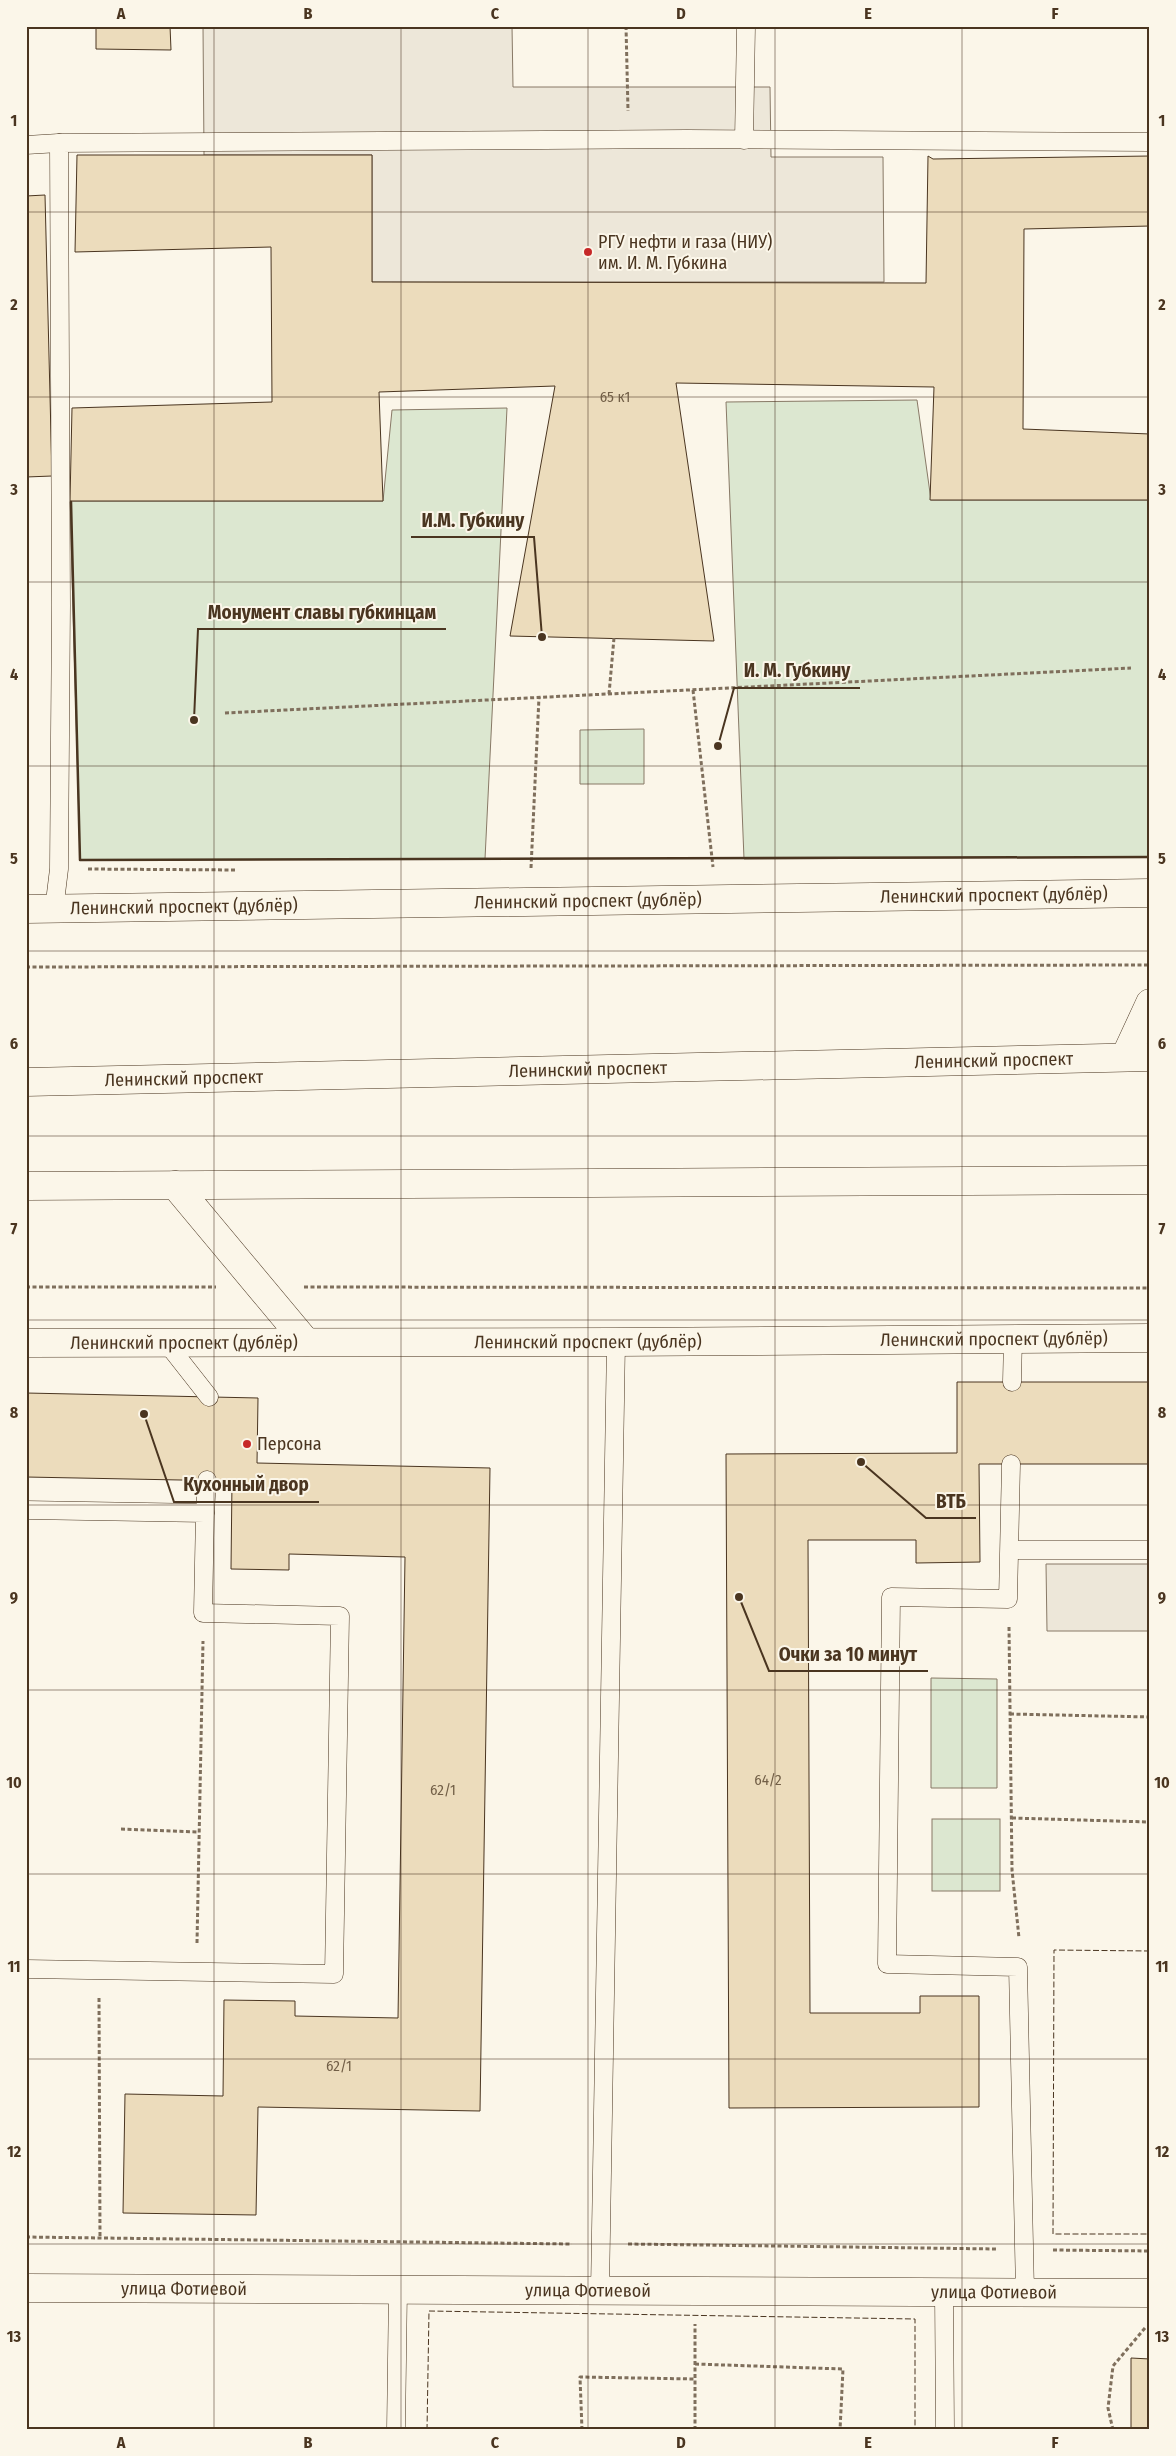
<svg xmlns="http://www.w3.org/2000/svg" width="1176" height="2456" font-family="'Fira Sans Condensed',sans-serif">
	<rect width="100%" height="100%" fill="#fbf6e9"/>
	<!-- green -->
	<g fill="#dce7d0" stroke="#887966">
		<path d="M917,400L931,500H1150V857L744,859L726,402Z"/>
		<path d="M507,408L485,859L80,860L70,501H383L392,410Z"/>
		<path d="M644,729V784H580V730Z"/>
		<path d="M931,1678L997,1679V1788H931Z"/>
		<rect x="932" y="1819" width="68" height="72"/>
	</g>
	<!-- parking -->
	<g fill="#ede7d9" stroke="#887966">
		<path d="M203,26H512L513,87H770L771,157H883L884,282H372V155H204Z"/>
		<path d="M1046,1564H1150V1631H1047Z"/>
	</g>
	<!-- building -->
	<g fill="#ecdcbc" stroke="#4a3520">
		<path d="M96,26H170L171,50L96,49Z"/>
		<path d="M77,155H372V282L926,283L928,156L933,159L1150,156V226L1024,229L1023,429L1150,434V500H930L934,387L676,383L714,641L510,636L555,386L379,392L383,501H70L72,408L272,402L271,247L75,252Z"/>
		<path d="M45,195L52,476L26,477V196Z"/>
		<path d="M957,1382H1150V1464H979L980,1562L916,1563V1540H808L810,2013H920V1996H979V2107L729,2108L726,1454L957,1453Z"/>
		<path d="M26,1393L258,1398L257,1463L490,1468L480,2111L258,2107L256,2215L123,2213L125,2094L223,2096L224,2000L295,2001V2016L398,2018L405,1557L289,1554V1570L231,1569L232,1481L26,1477Z"/>
		<path d="M1131,2358L1150,2359V2430H1131Z"/>
	</g>
	<g fill="none" stroke-linecap="round" stroke-linejoin="round">
		<defs>
			<g id="service">
				<path d="M744,140L746,26"/>
				<path d="M26,145L59,143"/>
				<path d="M54,910L59,869L61,605L59,143L687,139L1150,142"/>
				<path d="M165,1341L209,1397"/>
				<path d="M1012,1382L1013,1338"/>
				<path d="M1011,1464L1008,1599L891,1597L887,1964L1018,1967L1025,2292"/>
				<path d="M26,1510L205,1513L203,1613L340,1616L334,1974L26,1969"/>
				<path d="M205,1513L207,1480"/>
				<path d="M1010,1550H1150"/>
				<path d="M600,2291L616,1342"/>
				<path d="M944,2292L945,2430"/>
				<path d="M396,2430L398,2289"/>
			</g>
			<g id="minor">
				<path d="M1125,1057L1150,1003"/>
				<path d="M175,1185L306,1342"/>
				<path id="s1" d="M26,2288L1150,2293"/>
			</g>
			<g id="tertiary">
				<path id="s2" d="M26,909L1150,893"/>
				<path id="s3" d="M26,1343L616,1342L1150,1338"/>
			</g>
			<g id="primary">
				<path id="s4" d="M26,1082L1150,1057"/>
				<path d="M26,1186L1150,1180"/>
			</g>
		</defs>
		<!-- service casing -->
		<use href="#service" stroke="#4a3520" stroke-width="19"/>
		<!-- minor casing -->
		<use href="#minor" stroke="#4a3520" stroke-width="29"/>
		<!-- tertiary casing -->
		<use href="#tertiary" stroke="#4a3520" stroke-width="29"/>
		<!-- primary casing -->
		<use href="#primary" stroke="#4a3520" stroke-width="29"/>
		<!-- path -->
		<g stroke="#7f6f5c" stroke-width="3" stroke-dasharray="4 2.5" stroke-linecap="butt">
			<path d="M626,26L628,111"/>
			<path d="M693,690L713,867"/>
			<path d="M609,694L614,638"/>
			<path d="M225,713L1131,668"/>
			<path d="M531,868L539,697"/>
			<path d="M88,869L237,870"/>
			<path d="M26,967L1150,965"/>
			<path d="M26,1287H216"/>
			<path d="M304,1287L1150,1288"/>
			<path d="M1009,1627L1012,1870L1019,1938"/>
			<path d="M1010,1714L1150,1717"/>
			<path d="M1012,1818L1150,1822"/>
			<path d="M121,1829L199,1832"/>
			<path d="M197,1943L203,1641"/>
			<path d="M99,1998L100,2238"/>
			<path d="M26,2237L572,2244"/>
			<path d="M628,2244L997,2249"/>
			<path d="M1053,2250L1150,2251"/>
			<path d="M695,2364L843,2369L840,2430"/>
			<path d="M582,2430L580,2377L695,2379"/>
			<path d="M695,2430V2324"/>
			<path d="M1113,2430L1108,2408L1113,2366L1145,2328"/>
		</g>
		<!-- service -->
		<use href="#service" stroke="#fbf6e9" stroke-width="18"/>
		<!-- minor -->
		<use href="#minor" stroke="#fbf6e9" stroke-width="28"/>
		<!-- tertiary -->
		<use href="#tertiary" stroke="#fbf6e9" stroke-width="28"/>
		<!-- primary -->
		<use href="#primary" stroke="#fbf6e9" stroke-width="28"/>
		<!-- fence -->
		<g stroke="#4a3520" stroke-width="1" stroke-dasharray="6 2.5" stroke-linecap="butt">
			<path d="M1150,1951L1054,1950L1053,2234H1150"/>
			<path d="M427,2430L429,2311L915,2319V2430"/>
		</g>
		<!-- wall -->
		<path stroke="#4a3520" stroke-width="2.5" d="M71,502L80,860L1150,857"/>
	</g>
	<!-- grid -->
	<path fill="none" stroke="#4a3520" stroke-width="1" stroke-opacity="0.55" d="M214,26V2430M401,26V2430M588,26V2430M775,26V2430M962,26V2430M26,212H1150M26,397H1150M26,582H1150M26,766H1150M26,951H1150M26,1136H1150M26,1320H1150M26,1505H1150M26,1690H1150M26,1874H1150M26,2059H1150M26,2244H1150"/>
	<!-- markers -->
	<g fill="#c62828" stroke="#fbf6e9" stroke-width="2">
		<circle cx="588" cy="252" r="5"/>
		<circle cx="247" cy="1444" r="5"/>
	</g>
	<g text-anchor="middle" stroke-width="4" stroke-linejoin="round" paint-order="stroke">
		<!-- number labels -->
		<g font-size="15" fill="#725f47">
			<text x="615" y="402">65 к1</text>
			<text x="768" y="1785">64/2</text>
			<text x="443" y="1795">62/1</text>
			<text x="339" y="2071">62/1</text>
		</g>
		<!-- poi labels -->
		<g font-size="18" fill="#4a3520" stroke="#fbf6e9" text-anchor="start">
			<text x="598" y="248">РГУ нефти и газа (НИУ)<tspan x="598" dy="21">им. И. М. Губкина</tspan></text>
			<text x="257" y="1450">Персона</text>
		</g>
		<!-- street labels -->
		<g font-size="18" fill="#4a3520" stroke="#fbf6e9">
			<text dy="6" stroke="none"><textPath href="#s2" startOffset="968">Ленинский проспект (дублёр)</textPath></text>
			<text dy="6" stroke="none"><textPath href="#s2" startOffset="562">Ленинский проспект (дублёр)</textPath></text>
			<text dy="6" stroke="none"><textPath href="#s2" startOffset="158">Ленинский проспект (дублёр)</textPath></text>
			<text dy="6" stroke="none"><textPath href="#s4" startOffset="968">Ленинский проспект</textPath></text>
			<text dy="6" stroke="none"><textPath href="#s4" startOffset="562">Ленинский проспект</textPath></text>
			<text dy="6" stroke="none"><textPath href="#s4" startOffset="158">Ленинский проспект</textPath></text>
			<text dy="6" stroke="none"><textPath href="#s3" startOffset="968">Ленинский проспект (дублёр)</textPath></text>
			<text dy="6" stroke="none"><textPath href="#s3" startOffset="158">Ленинский проспект (дублёр)</textPath></text>
			<text dy="6" stroke="none"><textPath href="#s3" startOffset="562">Ленинский проспект (дублёр)</textPath></text>
			<text dy="6" stroke="none"><textPath href="#s1" startOffset="158">улица Фотиевой</textPath></text>
			<text dy="6" stroke="none"><textPath href="#s1" startOffset="562">улица Фотиевой</textPath></text>
			<text dy="6" stroke="none"><textPath href="#s1" startOffset="968">улица Фотиевой</textPath></text>
		</g>
	</g>
	<!-- callouts -->
	<path fill="none" stroke="#4a3520" stroke-width="2" d="M542 637L534 537H411M194 720L198 629H446M718 746L734 688H860M144 1414L174 1502H319M861 1462L926 1518H976M739 1597L769 1671H928"/>
	<g fill="#4a3520" stroke="#fbf6e9" stroke-width="2">
		<circle cx="542" cy="637" r="5"/>
		<circle cx="194" cy="720" r="5"/>
		<circle cx="718" cy="746" r="5"/>
		<circle cx="144" cy="1414" r="5"/>
		<circle cx="861" cy="1462" r="5"/>
		<circle cx="739" cy="1597" r="5"/>
	</g>
	<g font-size="19" text-anchor="middle" font-weight="bold" fill="#4a3520" stroke="#fbf6e9" stroke-width="4" stroke-linejoin="round" paint-order="stroke">
		<text x="473" y="527">И.М. Губкину</text>
		<text x="322" y="619">Монумент славы губкинцам</text>
		<text x="797" y="677">И. М. Губкину</text>
		<text x="246" y="1491">Кухонный двор</text>
		<text x="951" y="1508">ВТБ</text>
		<text x="848" y="1661">Очки за 10 минут</text>
	</g>
	<!-- border -->
	<rect width="1176" height="2456" fill="none" stroke="#fbf6e9" stroke-width="55"/>
	<rect x="28" y="28" width="1120" height="2400" fill="none" stroke="#4a3520" stroke-width="2"/>
	<g font-size="16" text-anchor="middle" font-weight="bold" fill="#4a3520">
		<text x="121" y="19">A</text>
		<text x="308" y="19">B</text>
		<text x="495" y="19">C</text>
		<text x="681" y="19">D</text>
		<text x="868" y="19">E</text>
		<text x="1055" y="19">F</text>
		<text x="14" y="126">1</text>
		<text x="1162" y="126">1</text>
		<text x="14" y="310">2</text>
		<text x="1162" y="310">2</text>
		<text x="14" y="495">3</text>
		<text x="1162" y="495">3</text>
		<text x="14" y="680">4</text>
		<text x="1162" y="680">4</text>
		<text x="14" y="864">5</text>
		<text x="1162" y="864">5</text>
		<text x="14" y="1049">6</text>
		<text x="1162" y="1049">6</text>
		<text x="14" y="1234">7</text>
		<text x="1162" y="1234">7</text>
		<text x="14" y="1418">8</text>
		<text x="1162" y="1418">8</text>
		<text x="14" y="1603">9</text>
		<text x="1162" y="1603">9</text>
		<text x="14" y="1788">10</text>
		<text x="1162" y="1788">10</text>
		<text x="14" y="1972">11</text>
		<text x="1162" y="1972">11</text>
		<text x="14" y="2157">12</text>
		<text x="1162" y="2157">12</text>
		<text x="14" y="2342">13</text>
		<text x="1162" y="2342">13</text>
		<text x="121" y="2448">A</text>
		<text x="308" y="2448">B</text>
		<text x="495" y="2448">C</text>
		<text x="681" y="2448">D</text>
		<text x="868" y="2448">E</text>
		<text x="1055" y="2448">F</text>
	</g>
</svg>
